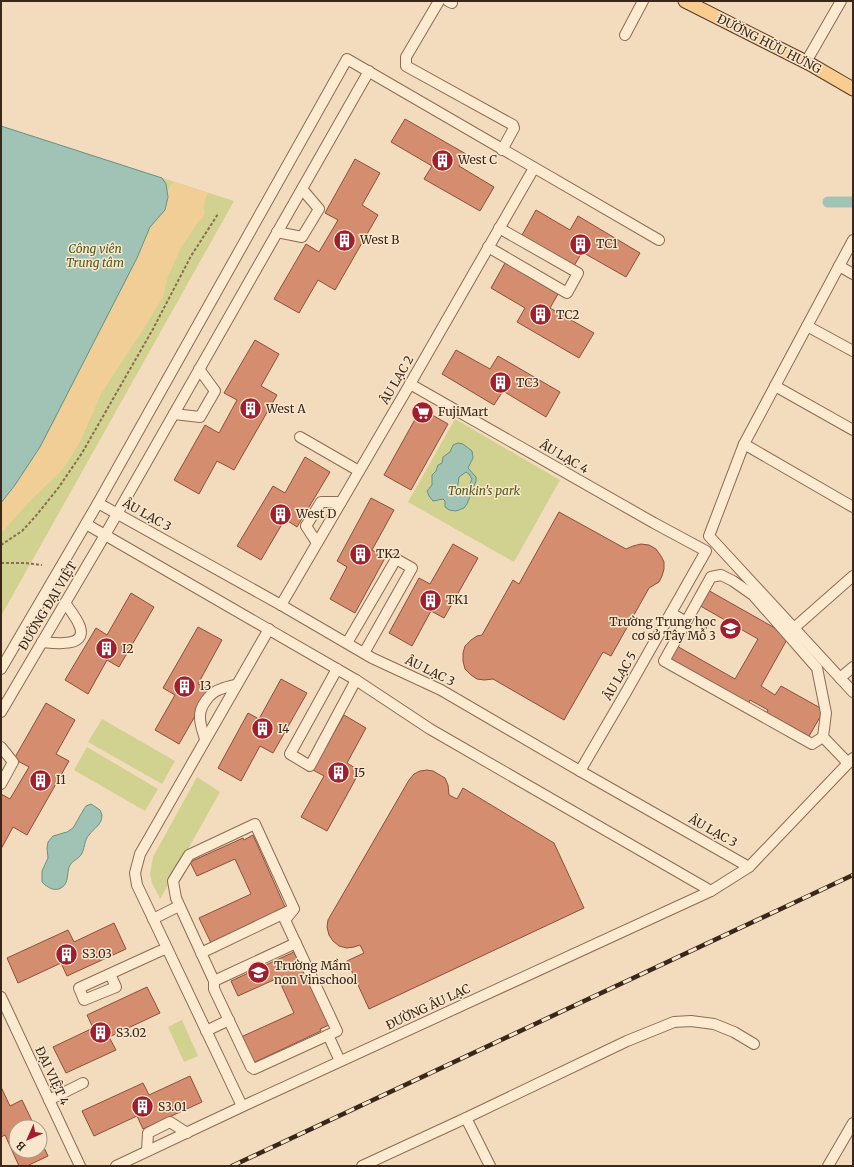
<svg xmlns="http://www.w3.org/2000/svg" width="854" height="1167" font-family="Merriweather,serif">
	<rect width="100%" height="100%" fill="#f2dcbd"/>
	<!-- green -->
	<g fill="#d1d190">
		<path d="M1,126L234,201L1,616Z"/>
		<path d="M455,419L560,480L514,562L408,502Z"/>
		<path d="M102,719L175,761L162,784L88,742Z"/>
		<path d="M87,747L158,789L145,811L74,770Z"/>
		<path d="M197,777L220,792L160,899L152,883L150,874L153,857Z"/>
		<path d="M182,1020L198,1056L184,1062L168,1027Z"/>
	</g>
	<!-- sand -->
	<path fill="#f2ce97" d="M174,182L208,193C205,200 202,205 205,213L203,218L198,222L182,246L168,276L163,297L146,325L101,394L81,440L70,458L62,470L29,502L1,534V503L15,485L40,447L54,422L137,258L150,227L165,210L168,197L167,193L170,186Z"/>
	<!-- water -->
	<g fill="#a1c3b5" stroke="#689282" fill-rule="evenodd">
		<path d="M1,126L162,178L166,184L168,197L165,210L150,227L137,258L40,447L15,485L1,503Z"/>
		<path d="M458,443L463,444L472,451L473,458L468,468L476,477V481L467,504L464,508L456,511L449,510L445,507V501L443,499L433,501L429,496L427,491L432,485V475L436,471L438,465L442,463L443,457L450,452L453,445ZM466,472L469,474L472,479L466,493L462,495L457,491L459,477Z"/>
		<path d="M91,804L100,810L102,815C102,825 94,828 89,835C84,840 85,849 81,855C78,859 72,861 70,865C66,872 70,883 61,888C54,892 47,887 42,882V871L48,858L47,848L48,842L53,836L67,832L73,828L84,809L86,806Z"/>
	</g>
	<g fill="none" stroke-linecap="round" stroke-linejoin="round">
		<!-- canal -->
		<path stroke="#a1c3b5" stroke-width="11" d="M828,202H853"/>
	</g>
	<!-- building -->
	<g fill="#d58d6f" stroke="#8e4f37">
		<path d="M405,119L466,154L459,166L494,187L480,211L424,179L432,166L391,142Z"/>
		<path d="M355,159L380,173L362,205L378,215L335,290L318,280L299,313L274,299L306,244L319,252L338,220L325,213Z"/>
		<path d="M536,210L570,230L578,216L640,253L626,277L582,252L574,266L522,235Z"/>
		<path d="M505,263L558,294L550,308L594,333L579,358L517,322L525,308L491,288Z"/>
		<path d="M255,340L279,354L261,386L277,395L234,470L217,461L199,494L174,480L205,425L219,433L237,400L224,393Z"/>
		<path d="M456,350L490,369L498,356L560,392L546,417L503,391L494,405L442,374Z"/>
		<path d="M427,412L448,424L411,490L384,475L418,414Z"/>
		<path d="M305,457L330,472L297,527L285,519L261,560L237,546L273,486L285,493Z"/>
		<path d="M371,498L394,510L372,550L385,558L355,613L330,599L347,567L337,561Z"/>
		<path d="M559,512L626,549L633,546L641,544L649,545L656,549L661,556L664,562V569L662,576L659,582L649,588L611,656L603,652L564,720L493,679L484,680L477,679L471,675L465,669L463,661V653L465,646L471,640L477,636L482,635L513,580L519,584Z"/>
		<path d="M453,544L478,558L444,618L431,611L412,646L389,633L419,578L430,584Z"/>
		<path d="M706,589L789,636L761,686L775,695L781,686L824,710L808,738L766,714L768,710L750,700L748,704L668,658L675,645L735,679L758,639L697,604Z"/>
		<path d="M131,593L154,607L119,667L107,660L88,694L65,680L96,628L107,635Z"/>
		<path d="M198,627L222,640L198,684L210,690L179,744L155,730L175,695L163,688Z"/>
		<path d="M281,679L307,693L273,753L260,746L241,781L218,768L248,713L259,719Z"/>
		<path d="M46,703L75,720L56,754L69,761L27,835L13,827L1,849V794L10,799L29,767L14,759Z"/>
		<path d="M344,715L366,728L347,763L360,771L327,831L301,817L324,776L313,770Z"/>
		<path d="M427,770L433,771L445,778L448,785L449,795L457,799L463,788L554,843L584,908L369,1009L347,961L364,953L360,945L354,947L347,948L339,946L333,941L329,935L327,927L328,920L409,780L414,774L420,771Z"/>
		<path d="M253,835L285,907L276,911L277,913L211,943L199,918L251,894L235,859L197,876L190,862L243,838L244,840Z"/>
		<path d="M114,923L126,949L67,976L61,963L18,983L7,958L68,930L74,942Z"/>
		<path d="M294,952L329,1025L320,1029L321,1031L253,1063L241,1037L294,1013L278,978L238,996L231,981Z"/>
		<path d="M147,987L160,1013L109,1037L116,1050L66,1073L53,1047L93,1028L87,1015Z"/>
		<path d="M190,1076L202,1102L143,1129L137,1116L94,1136L82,1111L143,1083L149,1095Z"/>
		<path d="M1,1087L10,1106L22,1100L35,1127H16V1151H40V1139L48,1156L27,1166H19L5,1135L1,1137Z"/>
	</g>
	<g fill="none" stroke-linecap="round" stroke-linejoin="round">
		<defs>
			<g id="minor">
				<path d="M439,1L406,57V66L513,125L514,128L502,150"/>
				<path d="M448,1L452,3"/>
				<path d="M625,35L643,1"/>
				<path d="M806,62L841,1"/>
				<path d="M277,232L302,237L319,209L302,189"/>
				<path d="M853,240L744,444L709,536L853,692"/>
				<path d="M488,247L567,293L578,273L499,228"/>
				<path d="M839,266L853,274"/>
				<path d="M807,326L853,351"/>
				<path d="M410,384L654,523L706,551L625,694L580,771"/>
				<path d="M775,386L853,430"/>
				<path d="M174,414L200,417L215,391L199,369"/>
				<path d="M300,437L359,471"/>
				<path d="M744,444L853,507"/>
				<path d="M98,503L281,605L372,658L441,690L580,771L749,867"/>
				<path d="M86,524L356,680L430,729L711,891"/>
				<path d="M317,543L306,526L321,502H341"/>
				<path d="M281,605L410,384L534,168"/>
				<path d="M671,613L686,622L711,577L721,575L733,581L753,595L817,668L826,713L823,737L848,763"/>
				<path d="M686,622L664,661L812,744L823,737"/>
				<path d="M794,628L853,576"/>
				<path d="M42,642C53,643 87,648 80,627C77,618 70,610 65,603"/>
				<path d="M347,643L396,559L412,568L364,653"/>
				<path d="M1,669L98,503L347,59L659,240"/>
				<path d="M337,669L290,754L310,766L356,680"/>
				<path d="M840,678L853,667"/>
				<path d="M1,712L105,535L369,71"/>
				<path d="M205,739C203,732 200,725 200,718C199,707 210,692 221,689C226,687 231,686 236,685"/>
				<path d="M1,747L13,762L1,784"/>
				<path d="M255,824L294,909L285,920L337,1031L254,1069L251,1067L214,989V981L176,898L173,881L189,855Z"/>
				<path d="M153,919L179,906"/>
				<path d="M201,953L293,909"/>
				<path d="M110,974L116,987L84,1000L79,988L160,951L167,949"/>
				<path d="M214,981L296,943"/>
				<path d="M1,997L80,1166"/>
				<path d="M206,1031L229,1020"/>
				<path d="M328,1035L340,1061"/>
				<path d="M49,1100L83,1083"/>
				<path d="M242,1106L137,885L135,873L140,854L269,629"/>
				<path d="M466,1118L490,1166"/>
				<path d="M147,1151L148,1133L170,1122L187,1133"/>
				<path d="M116,1166L254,1101L711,891L749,867L853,758"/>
				<path d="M362,1166L466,1118L627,1041L674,1022L691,1021L714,1024L734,1032L754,1044"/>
				<path d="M828,1166L853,1123"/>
			</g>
			<path id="major" d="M685,1L810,64L853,89"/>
		</defs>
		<!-- minor casing -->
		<use href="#minor" stroke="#8c6b54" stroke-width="12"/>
		<!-- major casing -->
		<use href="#major" stroke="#593a29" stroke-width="15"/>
		<!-- path -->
		<g stroke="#8c6b54" stroke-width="2" stroke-dasharray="3 2" stroke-linecap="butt">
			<path d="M1,545L22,531L35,517L59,487L82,453L153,329L191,256L218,214"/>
			<path d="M1,563H25L42,565"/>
		</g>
		<!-- minor -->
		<use href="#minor" stroke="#fcead1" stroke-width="10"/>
		<!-- major -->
		<use href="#major" stroke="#facc90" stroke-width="13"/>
		<defs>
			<path id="rail" d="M232,1166L853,875"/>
		</defs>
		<!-- rail casing -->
		<use href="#rail" stroke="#3a261b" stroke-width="4.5"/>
		<!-- rail -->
		<use href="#rail" stroke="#f9e7cd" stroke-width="3" stroke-dasharray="9" stroke-linecap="butt"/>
	</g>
	<!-- icons -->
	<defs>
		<symbol id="building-disc" viewBox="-11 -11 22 22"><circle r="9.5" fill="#a21e2f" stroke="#f9e7cd"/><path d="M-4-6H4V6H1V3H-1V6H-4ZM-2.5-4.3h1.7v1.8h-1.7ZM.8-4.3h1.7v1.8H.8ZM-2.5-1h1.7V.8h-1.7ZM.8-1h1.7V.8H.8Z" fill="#fff"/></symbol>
		<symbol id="supermarket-disc" viewBox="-11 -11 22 22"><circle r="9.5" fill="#a21e2f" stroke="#f9e7cd"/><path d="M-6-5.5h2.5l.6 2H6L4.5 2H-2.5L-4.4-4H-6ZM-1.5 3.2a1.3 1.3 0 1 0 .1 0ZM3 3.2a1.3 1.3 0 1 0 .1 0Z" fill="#fff"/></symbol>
		<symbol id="school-disc" viewBox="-11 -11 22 22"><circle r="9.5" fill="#a21e2f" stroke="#f9e7cd"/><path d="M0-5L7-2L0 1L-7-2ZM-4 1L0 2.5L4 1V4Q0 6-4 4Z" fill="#fff"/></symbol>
	</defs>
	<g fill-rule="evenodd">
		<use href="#building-disc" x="430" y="148" width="25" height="25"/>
		<use href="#building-disc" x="332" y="228" width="25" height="25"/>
		<use href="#building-disc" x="568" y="232" width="25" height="25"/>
		<use href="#building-disc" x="528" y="302" width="25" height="25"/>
		<use href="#building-disc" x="488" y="370" width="25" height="25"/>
		<use href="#building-disc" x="238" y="396" width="25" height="25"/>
		<use href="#supermarket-disc" x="410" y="400" width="25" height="25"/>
		<use href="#building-disc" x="268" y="502" width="25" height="25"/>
		<use href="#building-disc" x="348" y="542" width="25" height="25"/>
		<use href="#building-disc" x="418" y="588" width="25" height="25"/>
		<use href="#school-disc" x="718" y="616" width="25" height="25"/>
		<use href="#building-disc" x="94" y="636" width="25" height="25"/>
		<use href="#building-disc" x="172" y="674" width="25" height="25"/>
		<use href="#building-disc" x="250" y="716" width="25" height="25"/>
		<use href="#building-disc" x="326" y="760" width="25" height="25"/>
		<use href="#building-disc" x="28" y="768" width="25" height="25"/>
		<use href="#building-disc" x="54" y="942" width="25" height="25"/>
		<use href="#school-disc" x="246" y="960" width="25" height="25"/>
		<use href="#building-disc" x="88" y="1020" width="25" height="25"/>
		<use href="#building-disc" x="130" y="1094" width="25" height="25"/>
	</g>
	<g text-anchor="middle" stroke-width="3" stroke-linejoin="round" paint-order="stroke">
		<!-- street labels -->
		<g font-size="12" fill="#3a261b" stroke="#f9e7cd">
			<text transform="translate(769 44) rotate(27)" y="4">ĐƯỜNG HỮU HƯNG</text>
			<text transform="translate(397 380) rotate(-60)" y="4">ÂU LẠC 2</text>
			<text transform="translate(564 457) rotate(30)" y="4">ÂU LẠC 4</text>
			<text transform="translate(147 515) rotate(29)" y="4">ÂU LẠC 3</text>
			<text transform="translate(48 606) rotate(-59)" y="4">ĐƯỜNG ĐẠI VIỆT</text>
			<text transform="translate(430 671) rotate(26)" y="4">ÂU LẠC 3</text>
			<text transform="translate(620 676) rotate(-60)" y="4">ÂU LẠC 5</text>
			<text transform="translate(713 831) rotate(29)" y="4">ÂU LẠC 3</text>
			<text transform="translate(428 1007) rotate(-25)" y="4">ĐƯỜNG ÂU LẠC</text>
			<text transform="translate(52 1076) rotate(65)" y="4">ĐẠI VIỆT 4</text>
		</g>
		<!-- poi labels -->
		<g font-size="12" fill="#3a261b" stroke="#f9e7cd" text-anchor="start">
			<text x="458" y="164">West C</text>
			<text x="360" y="244">West B</text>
			<text x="596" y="248">TC1</text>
			<text x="556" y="319">TC2</text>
			<text x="516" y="387">TC3</text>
			<text x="266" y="413">West A</text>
			<text x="438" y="416">FujiMart</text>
			<text x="296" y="518">West D</text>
			<text x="376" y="558">TK2</text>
			<text x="446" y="604">TK1</text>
			<text x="716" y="626" text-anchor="end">Trường Trung học<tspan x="716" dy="14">cơ sở Tây Mỗ 3</tspan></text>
			<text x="122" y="653">I2</text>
			<text x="200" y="690">I3</text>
			<text x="278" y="733">I4</text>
			<text x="354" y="777">I5</text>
			<text x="56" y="784">I1</text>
			<text x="82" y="958">S3.03</text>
			<text x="274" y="970">Trường Mầm<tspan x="274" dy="14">non Vinschool</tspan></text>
			<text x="116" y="1037">S3.02</text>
			<text x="158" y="1111">S3.01</text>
		</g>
		<!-- park labels -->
		<g font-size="12" font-style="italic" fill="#51591f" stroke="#f9e7cd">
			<text x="95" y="253">Công viên<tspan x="95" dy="14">Trung tâm</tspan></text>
			<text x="484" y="495">Tonkin's park</text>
		</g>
	</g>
	<!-- border -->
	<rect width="854" height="1167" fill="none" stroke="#3a261b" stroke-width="4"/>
	<!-- north arrow -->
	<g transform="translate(28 1139) rotate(225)"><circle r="19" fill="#f9e7cd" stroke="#ad9a86"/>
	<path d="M0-3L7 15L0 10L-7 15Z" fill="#a21e2f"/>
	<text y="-6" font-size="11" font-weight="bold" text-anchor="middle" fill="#3a261b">B</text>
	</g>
</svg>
